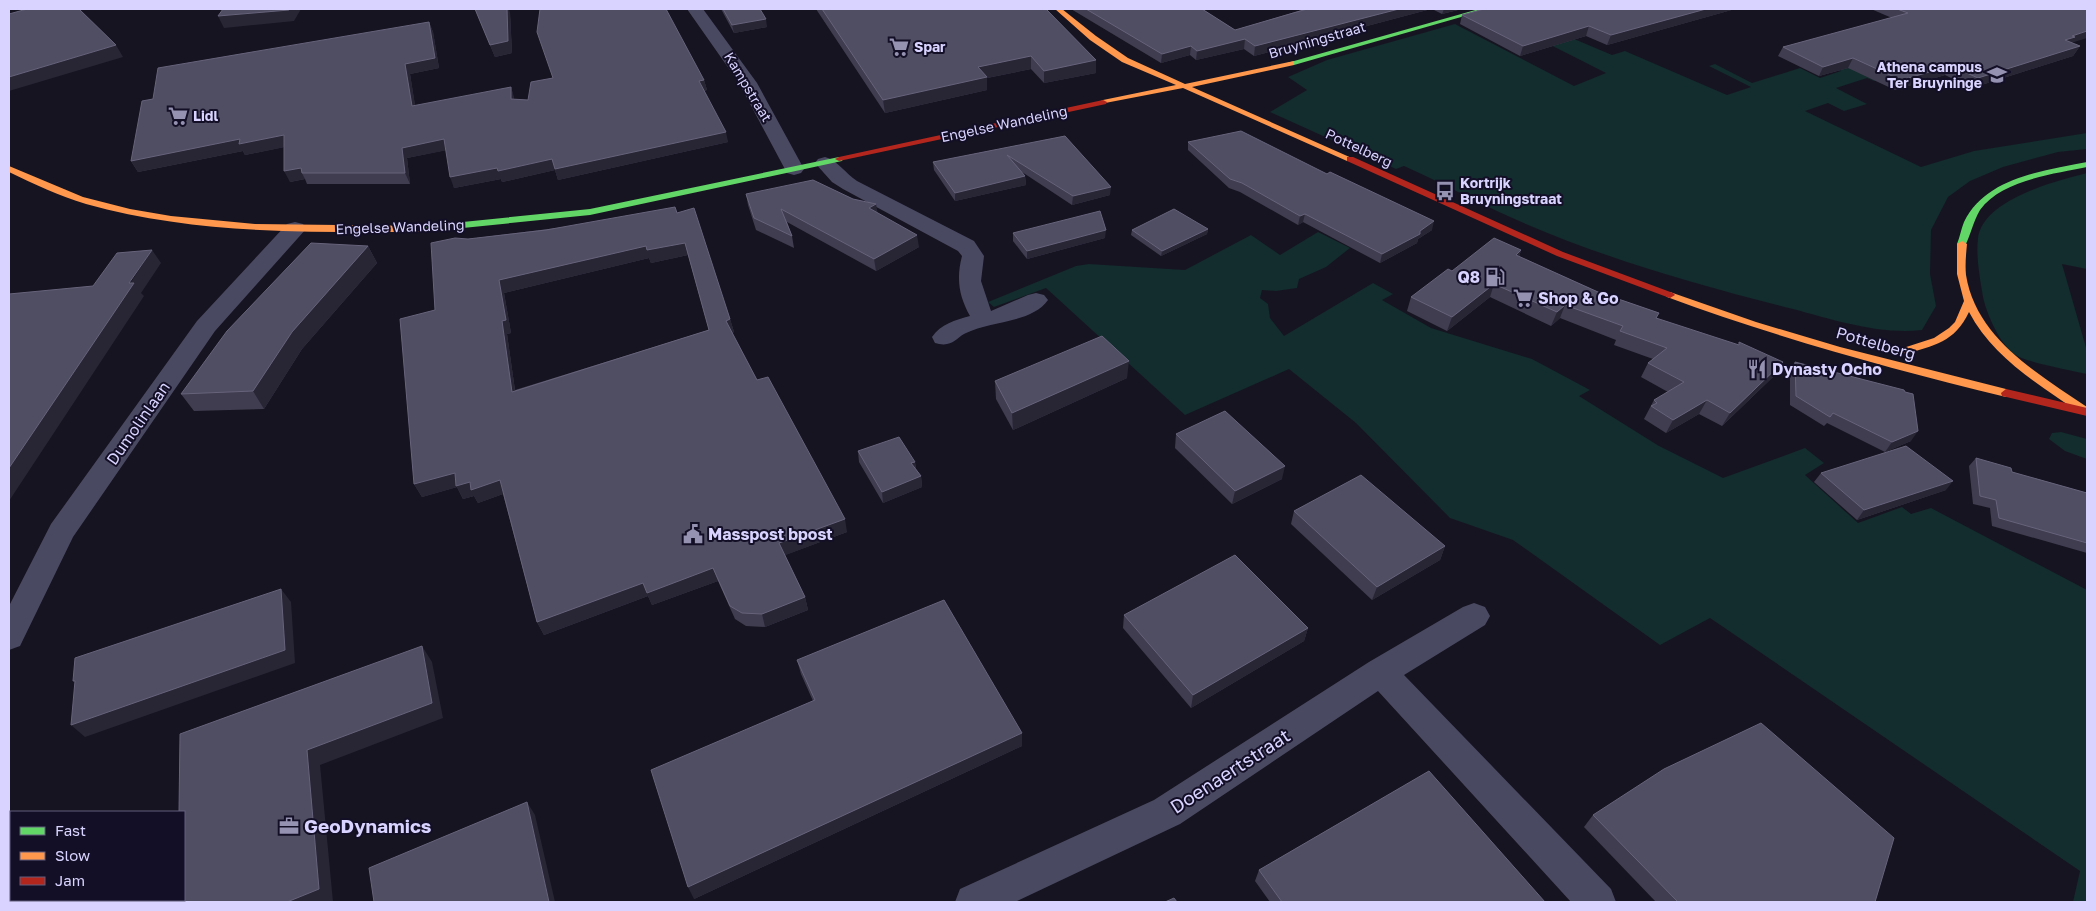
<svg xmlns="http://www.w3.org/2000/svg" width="2096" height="911" font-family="'Golos Text',sans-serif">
	<rect width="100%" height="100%" fill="#161421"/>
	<!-- green -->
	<g fill="#132c2d">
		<path d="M1506,10L1612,55L1625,51L1727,95L1751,87L1709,66L1715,64L1752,83L1800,68L1820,78L1841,71L1800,51L1901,72L1874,81L1867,78L1836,88L1867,104L1844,111L1828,103L1805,111L1921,167L1974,151L2087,133V149L2058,152L2003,167L1970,181L1948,197L1931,230L1930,274L1936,306L1922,330C1880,335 1834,320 1793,309C1693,284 1592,255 1499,212C1467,197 1436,180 1404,166L1396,169L1270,112L1307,90L1288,77L1327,60L1455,24L1574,86L1606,73L1515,27Z"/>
		<path d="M2087,173V269L2062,264L2087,351V374C2070,370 2027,363 2014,354C1999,343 1984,309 1982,291C1979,273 1976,255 1978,238C1983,199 2056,181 2087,173Z"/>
		<path d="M1318,232L1350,248L1326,267L1299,279L1297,288L1276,291L1262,290L1260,298L1268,304L1270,318L1284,336L1373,283L1393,294L1382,300L1431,328L1532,359L1590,390L1579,396L1659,446L1723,478L1805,448L1824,463L1805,475L1858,523L1902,507L1911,514L1931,508L2087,590V902H2073L2080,871L1710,618L1660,645L1513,540L1450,518L1356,423L1289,369L1185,415L1046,288L994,307L988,302L1076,266L1089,264L1185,270L1251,235L1280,255Z"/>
		<path d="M2061,432L2087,439V459L2065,451L2049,439L2052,433Z"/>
	</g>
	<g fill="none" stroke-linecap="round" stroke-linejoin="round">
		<!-- street -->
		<g fill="#4a4962" fill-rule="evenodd">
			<path d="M687,9H703L757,83L804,169L801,173L794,175L787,173L739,83Z"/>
			<path d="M825,157C837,160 846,174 857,181L974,241L984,256L981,281L991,311L1028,295L1036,293L1044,295L1048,300C1032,323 990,321 966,333C959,336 955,343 947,344C943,345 939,344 935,343L932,337C941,324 955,320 970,316C959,296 956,279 962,256L958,251L843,189L832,182L815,163L818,159Z"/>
			<path d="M295,222L303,224L306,229L215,331L73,537L20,646L9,650V606L51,524L197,321L287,224Z"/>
			<path d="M1474,603L1485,607L1490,616L1485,625L1404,675L1611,889L1616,902H1571L1378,691L1180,824L1015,902H955L960,889L1154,800L1369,662L1463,607Z"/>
		</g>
		<!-- fast -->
		<g fill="#63d668" fill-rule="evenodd">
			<path d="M1479,9H1489L1294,65L1287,63Z"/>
			<path d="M839,157L843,159L842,161L590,215L423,232L418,229L423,226L590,209Z"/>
			<path d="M2087,162V167C2054,174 2001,180 1980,210C1973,222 1971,234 1965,246L1962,247L1957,244C1960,237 1961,229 1964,222C1986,177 2043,171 2087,162Z"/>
		</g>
		<!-- slow -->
		<g fill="#ff974d" fill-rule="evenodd">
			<path d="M1055,9H1062L1096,36L1128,58L1185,84L1294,61V65L1192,87L1354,159L1353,161H1347L1183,88L1100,104L1099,102L1103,100L1176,85L1122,62L1090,40Z"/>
			<path d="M9,166L83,197L130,209L171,216L255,224L423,226L428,229L423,232C311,232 196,235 86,204C59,196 34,184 9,172Z"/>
			<path d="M1962,241L1967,244C1966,254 1965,265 1966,275C1976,338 2038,374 2087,407V414H2081C2040,385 1993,358 1969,312C1955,342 1934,346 1904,354L1900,353L1899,351L1900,349L1934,338L1949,328L1955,322L1964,301L1957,274V244Z"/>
			<path d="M1670,292L1756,322L1840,347L2006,389L2011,393L2006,397C1891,369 1778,338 1667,297L1665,295L1667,293Z"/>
		</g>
		<!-- jam -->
		<g fill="#b3261e" fill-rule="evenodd">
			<path d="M1103,100L1107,102L1106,104L839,161L835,159L839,157Z"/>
			<path d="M1347,157H1353L1563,252L1673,293L1675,295L1670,298L1667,297L1557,256L1347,161Z"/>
			<path d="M2006,389L2087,408V416L2002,396L2001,393Z"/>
		</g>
	</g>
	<!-- wall -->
	<g fill="#403d50" fill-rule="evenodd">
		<path d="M475,9L510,13L512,53L495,57Z"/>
		<path d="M721,9H760L767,27L734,33Z"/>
		<path d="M816,9H1046L1096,73L1044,83L1031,69L987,78V90L885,113Z"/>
		<path d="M1071,9H1202L1235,30L1305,9H1304H1431L1254,56L1244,49L1196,60L1190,55L1161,63Z"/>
		<path d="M1432,9H1462L1442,14Z"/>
		<path d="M1484,9H1735L1607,45L1586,36L1520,56L1460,24L1462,15Z"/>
		<path d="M1871,9H2087L2072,43L2080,46L2073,56L1972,88L1945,75L1895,90L1848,68L1819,76L1778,56L1783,47L1892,18Z"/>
		<path d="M429,22L433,32L439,68L410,74L415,106L511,87L514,99L528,100L704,80L707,90L704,91L728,142L558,180L555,170L502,182L501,179L454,188L446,150L407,158L410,184H307L305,179L290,182L284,147L245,155L243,151L138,172L131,161L153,99Z"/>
		<path d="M1065,136L1110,195L1072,205L1022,172L1025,176L1026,185L955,201L934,170L933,162Z"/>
		<path d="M1188,142L1432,230L1418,239L1417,243L1380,263L1303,222L1298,225L1240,192L1229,188L1188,150Z"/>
		<path d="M746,194L877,213L919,247L876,271L787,222L792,236L794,248L756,230L748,205Z"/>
		<path d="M677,213L730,319L734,332L732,333L757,380L847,532L785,555L805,597L808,610L765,627L746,626L735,619L718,581L652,605L648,596L544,635L537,622L503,494L478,503L474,496L463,499L457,487L422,497L414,484L435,310L468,239ZM688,255L709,330L515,390L507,334L511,333L504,293L649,258L651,263Z"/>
		<path d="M1208,229L1207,234L1161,256L1131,235L1132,230Z"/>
		<path d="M1013,233L1105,238L1027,259L1013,241Z"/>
		<path d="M368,246L377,263L302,349L264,409L194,411L181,394Z"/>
		<path d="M1521,250L1519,257L1598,292L1659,313L1656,318L1774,376L1722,426L1699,414L1666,433L1644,419L1654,400L1668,392L1641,377L1648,363L1653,359L1614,345L1616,340L1560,318L1551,326L1490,297L1447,331L1407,311L1411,297L1452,271Z"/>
		<path d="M1795,362L1911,441L1885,452L1827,423L1824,426L1790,405V371Z"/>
		<path d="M1127,378L1013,430L996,399L995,381Z"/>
		<path d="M1176,434L1282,479L1232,504L1175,448Z"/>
		<path d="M858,451L915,462L916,469L921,476L922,487L883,503L859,462Z"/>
		<path d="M1976,458L2012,472L2087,493V553L1992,526L1990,508L1973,504L1969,466Z"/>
		<path d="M1821,473L1946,490L1857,520L1814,482Z"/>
		<path d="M1294,511L1445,546L1440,560L1372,600L1291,524Z"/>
		<path d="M1124,615L1308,628L1304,641L1191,708L1123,628Z"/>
		<path d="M797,660L1022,746L694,899L813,701L801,674Z"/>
		<path d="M1593,815L1875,902H1656L1584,827Z"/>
		<path d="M1259,870L1545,902H1270L1255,881Z"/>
	</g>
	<!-- shaded-wall -->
	<g fill="#282635">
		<path d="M289,9H301L294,21L224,28L218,16Z"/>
		<path d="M507,9H509L510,13L512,53L495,57L490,45Z"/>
		<path d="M1399,9H1431L1254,56L1255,46Z"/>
		<path d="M1444,9H1462L1442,14Z"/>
		<path d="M1706,9H1735L1607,45L1611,35Z"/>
		<path d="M766,19L767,27L734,33L732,25Z"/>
		<path d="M429,22L433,32L439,68L410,74L417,117L412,106L405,64Z"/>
		<path d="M1589,26L1586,36L1520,56L1523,46Z"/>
		<path d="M2087,31V38L2071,43L2065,40L2072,36Z"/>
		<path d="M1245,39L1244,49L1196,60L1197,51Z"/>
		<path d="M116,45L123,57L9,91V77Z"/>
		<path d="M1191,46L1190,55L1161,63L1162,54Z"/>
		<path d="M2080,46L2073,56L1972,88L1978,78Z"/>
		<path d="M1031,56V69L987,78V90L885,113L883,100L978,67Z"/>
		<path d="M1853,58L1848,68L1819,76L1823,67Z"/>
		<path d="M1096,60V73L1044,83V71Z"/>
		<path d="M1951,66L1945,75L1895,90L1901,80Z"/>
		<path d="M704,80L707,90L702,91L699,81Z"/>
		<path d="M511,87L514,97L515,109L511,99Z"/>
		<path d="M726,132L728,142L558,180L555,170L502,182L501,179L454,188L450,177L497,168Z"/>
		<path d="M284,135L290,146L245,155L243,151L138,172L131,161L240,139Z"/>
		<path d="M444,139L448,150L407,158L410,184L405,173L402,148Z"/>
		<path d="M301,168L302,173L305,179L290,182L284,171Z"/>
		<path d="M1025,176L1026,185L955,201V193Z"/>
		<path d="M1111,187L1110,195L1072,205L1073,196Z"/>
		<path d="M876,204L878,215L869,208Z"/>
		<path d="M1305,214L1303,222L1298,225L1300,216Z"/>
		<path d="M1434,221L1432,230L1418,239L1417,243L1380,263L1382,254L1420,231Z"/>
		<path d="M1208,229L1207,234L1161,256L1162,251Z"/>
		<path d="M1106,230L1105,238L1027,259V251Z"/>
		<path d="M917,235L919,247L876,271L874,259Z"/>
		<path d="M685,243L688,255L651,263L649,258L504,293L511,333L507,334L517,405L512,392L502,321L499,280L646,246Z"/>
		<path d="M368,246L377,263L302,349L264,409L253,391L292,332Z"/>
		<path d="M152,250L161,263L141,293L144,296L9,501V468Z"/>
		<path d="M1521,250L1517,263L1516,255Z"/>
		<path d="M1494,284L1490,297L1447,331L1452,317Z"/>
		<path d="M1565,305L1560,318L1551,326L1557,312Z"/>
		<path d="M730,319L734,332L729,333L726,321Z"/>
		<path d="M1129,361L1127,378L1013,430L1012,413Z"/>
		<path d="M1783,362L1774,376L1722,426L1730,413Z"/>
		<path d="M1707,400L1699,414L1666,433L1673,420Z"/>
		<path d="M1918,431L1911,441L1885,452L1892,442Z"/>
		<path d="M915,462L916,472L911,463Z"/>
		<path d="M1285,466L1282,479L1232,504L1235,491Z"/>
		<path d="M455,473L470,482L500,480L506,493L478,503L474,496L463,499L457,487L422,497L414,484Z"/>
		<path d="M921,476L922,487L883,503L882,492Z"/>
		<path d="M1953,481L1946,490L1857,520L1864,510Z"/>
		<path d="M845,519L847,532L783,556L779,543Z"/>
		<path d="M1445,546L1440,560L1372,600L1377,587Z"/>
		<path d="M713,568L718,581L652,605L648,596L544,635L537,622L643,583Z"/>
		<path d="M281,589L291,602L295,663L85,737L71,725Z"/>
		<path d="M805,597L808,610L765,627L762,614Z"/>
		<path d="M1308,628L1304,641L1191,708L1193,695Z"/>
		<path d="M422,646L432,662L443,718L320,765L333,902H287L307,750Z"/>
		<path d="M1022,733V746L694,899L688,887Z"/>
		<path d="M527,802L535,815L555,902H549Z"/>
	</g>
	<!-- building -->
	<g fill="#504e63" stroke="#66637b" fill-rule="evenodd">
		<path d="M27,9H79L116,45L9,77V14Z"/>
		<path d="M223,9H289V10L218,16Z"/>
		<path d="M475,9H507L508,41L490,45Z"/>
		<path d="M540,9H666L704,80L699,81L726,132L555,169L552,159L498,171L497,168L450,177L444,139L402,148L405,173H302L301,168L284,171V135L239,144L240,139L131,161L142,101L153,99L158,68L429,22L435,58L405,64L412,106L511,87V99L528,100L531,82L553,78L537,32Z"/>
		<path d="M723,9H760L766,19L732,25Z"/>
		<path d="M822,9H1046L1096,60L1044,71L1031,56L978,67L987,77L883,100Z"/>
		<path d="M1086,9H1202L1235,30L1307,9H1399L1255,46L1245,39L1197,51L1191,46L1162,54Z"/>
		<path d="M1484,9H1706L1611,35L1589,26L1523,46L1462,15Z"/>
		<path d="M1897,9H2087V31L2072,36L2075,37L2065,40L2080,46L1978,78L1951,66L1901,80L1853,58L1823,67L1783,47L1908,13Z"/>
		<path d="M1241,131L1327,174L1330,172L1434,221L1420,231V234L1382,254L1305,214L1300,216L1242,183L1230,179L1188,142Z"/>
		<path d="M1065,136L1111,187L1073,196L1007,155L1025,176L955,193L933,162Z"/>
		<path d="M813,180L853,199L876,204L869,208L917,235L874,259L781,209L792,236L754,218L746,194Z"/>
		<path d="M675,207L677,213L694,208L730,319L726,321L757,380L768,377L845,519L779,543L805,597L762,614L742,613L730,606L713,568L647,593L643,583L537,622L500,480L471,490L470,482L456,486L455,473L414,484L400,319L435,310L431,243L455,238L468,239L546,230ZM685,243L709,330L512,392L502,321L506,320L499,280L646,246L647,250Z"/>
		<path d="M1174,209L1208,229L1162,251L1132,230Z"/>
		<path d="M1100,211L1106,230L1027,251L1013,233Z"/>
		<path d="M1494,238L1521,250L1516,255L1598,292L1659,313L1656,318L1739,345V342L1783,362L1730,413L1707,400L1673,420L1651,406L1657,403L1654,400L1684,382L1648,363L1667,348L1620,331L1623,326L1565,305L1557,312L1494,284L1452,317L1411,297L1448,269L1452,271Z"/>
		<path d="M311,243L368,246L292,332L253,391L181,394L227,331Z"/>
		<path d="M152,250L129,283H134L9,468V294L93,286L117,253Z"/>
		<path d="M1102,336L1129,361L1012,413L995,381Z"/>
		<path d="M1795,362L1904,390L1905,392L1913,394L1918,431L1892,442L1833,413L1830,417L1796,396Z"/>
		<path d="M1225,411L1285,466L1235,491L1176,434Z"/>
		<path d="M899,437L915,462L911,463L921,476L882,492L858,451Z"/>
		<path d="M1906,446L1953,481L1864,510L1821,473Z"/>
		<path d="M1976,458L2011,468L2012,472L2087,493V543L1999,518L1996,500L1980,496Z"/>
		<path d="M1361,475L1445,546L1377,587L1294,511Z"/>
		<path d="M1235,555L1308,628L1193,695L1124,615Z"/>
		<path d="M281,589L285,650L71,725L75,681H73L75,658Z"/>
		<path d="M944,600L1022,733L688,887L651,770L815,700L797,660Z"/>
		<path d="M422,646L432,703L307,750L319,889L287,902H81L88,900H184V812H179L180,734Z"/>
		<path d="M1761,723L1894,838L1875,902H1678L1593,815L1664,769Z"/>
		<path d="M1429,771L1545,902H1282L1259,870Z"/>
		<path d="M527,802L549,902H374L369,868Z"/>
		<path d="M1174,898L1177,902H1165Z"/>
	</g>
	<!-- icons -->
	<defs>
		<symbol id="supermarket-bare" viewBox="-9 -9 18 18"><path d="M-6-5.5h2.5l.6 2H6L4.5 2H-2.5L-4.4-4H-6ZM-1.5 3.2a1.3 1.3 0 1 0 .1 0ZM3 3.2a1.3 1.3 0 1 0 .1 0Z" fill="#9591b1" stroke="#130f26" stroke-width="2.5" paint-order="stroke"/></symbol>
		<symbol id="school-bare" viewBox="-9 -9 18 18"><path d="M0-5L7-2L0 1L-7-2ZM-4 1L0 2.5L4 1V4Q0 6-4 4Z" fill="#9591b1" stroke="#130f26" stroke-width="2.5" paint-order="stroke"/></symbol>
		<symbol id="bus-bare" viewBox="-9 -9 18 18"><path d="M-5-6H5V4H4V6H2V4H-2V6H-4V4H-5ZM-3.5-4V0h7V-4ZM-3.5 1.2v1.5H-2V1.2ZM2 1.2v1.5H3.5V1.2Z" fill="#9591b1" stroke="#130f26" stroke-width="2.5" paint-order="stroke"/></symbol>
		<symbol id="fuel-bare" viewBox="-9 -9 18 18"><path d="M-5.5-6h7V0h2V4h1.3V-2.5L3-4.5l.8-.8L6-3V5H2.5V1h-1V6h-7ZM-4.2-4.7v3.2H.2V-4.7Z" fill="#9591b1" stroke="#130f26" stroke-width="2.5" paint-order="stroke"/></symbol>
		<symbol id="restaurant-bare" viewBox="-9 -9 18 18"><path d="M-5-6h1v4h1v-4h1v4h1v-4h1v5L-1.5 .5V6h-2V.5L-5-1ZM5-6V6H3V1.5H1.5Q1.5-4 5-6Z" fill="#9591b1" stroke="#130f26" stroke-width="2.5" paint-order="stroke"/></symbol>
		<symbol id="civic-bare" viewBox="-9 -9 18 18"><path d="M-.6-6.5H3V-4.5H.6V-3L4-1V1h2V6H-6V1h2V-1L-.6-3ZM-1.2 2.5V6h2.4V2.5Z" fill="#9591b1" stroke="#130f26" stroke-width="2.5" paint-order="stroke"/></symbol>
		<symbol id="office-bare" viewBox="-9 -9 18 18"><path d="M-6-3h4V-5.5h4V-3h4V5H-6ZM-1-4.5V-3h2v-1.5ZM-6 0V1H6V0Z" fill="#9591b1" stroke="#130f26" stroke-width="2.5" paint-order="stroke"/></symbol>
	</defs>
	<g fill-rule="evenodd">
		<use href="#supermarket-bare" x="885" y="33" width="28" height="28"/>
		<use href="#school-bare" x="1983" y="61" width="28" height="28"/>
		<use href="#supermarket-bare" x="164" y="102" width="28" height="28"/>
		<use href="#bus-bare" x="1431" y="177" width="28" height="28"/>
		<use href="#fuel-bare" x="1481" y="263" width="28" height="28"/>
		<use href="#supermarket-bare" x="1509" y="284" width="28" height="28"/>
		<use href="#restaurant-bare" x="1743" y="355" width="28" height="28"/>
		<use href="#civic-bare" x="679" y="520" width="28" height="28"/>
		<use href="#office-bare" x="275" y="812" width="28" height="28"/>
	</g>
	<g text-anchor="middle" stroke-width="4" stroke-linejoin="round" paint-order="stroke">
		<!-- far-street labels -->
		<g font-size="14" fill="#d9d4ff" stroke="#130f26">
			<text transform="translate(1317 40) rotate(-16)" y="5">Bruyningstraat</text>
			<text transform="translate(748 87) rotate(59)" y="5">Kampstraat</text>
			<text transform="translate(1004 124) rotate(-12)" y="5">Engelse Wandeling</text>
			<text transform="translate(1359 148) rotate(25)" y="5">Pottelberg</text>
			<text transform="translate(400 227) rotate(-2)" y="5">Engelse Wandeling</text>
		</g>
		<!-- far-poi labels -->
		<g font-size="14" font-weight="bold" fill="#d9d4ff" stroke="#130f26" text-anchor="start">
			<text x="914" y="52">Spar</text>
			<text x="1982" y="72" text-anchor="end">Athena campus<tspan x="1982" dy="16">Ter Bruyninge</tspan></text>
			<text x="193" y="121">Lidl</text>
			<text x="1460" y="188">Kortrijk<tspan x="1460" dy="16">Bruyningstraat</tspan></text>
		</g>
		<!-- poi labels -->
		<g font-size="16" font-weight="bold" fill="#d9d4ff" stroke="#130f26" text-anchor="start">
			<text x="1480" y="283" text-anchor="end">Q8</text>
			<text x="1538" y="304">Shop &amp; Go</text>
			<text x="1772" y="375">Dynasty Ocho</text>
			<text x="708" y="540">Masspost bpost</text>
		</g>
		<!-- street labels -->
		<g font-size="16" fill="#d9d4ff" stroke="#130f26">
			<text transform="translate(1876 343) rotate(16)" y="6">Pottelberg</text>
			<text transform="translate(138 423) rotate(-55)" y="6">Dumolinlaan</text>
		</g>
		<!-- near-street labels -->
		<g font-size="19" fill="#d9d4ff" stroke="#130f26">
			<text transform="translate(1230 771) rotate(-33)" y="7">Doenaertstraat</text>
		</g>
		<!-- near-poi labels -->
		<g font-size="19" font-weight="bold" fill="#d9d4ff" stroke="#130f26" text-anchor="start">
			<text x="304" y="833">GeoDynamics</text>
		</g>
	</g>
	<!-- border -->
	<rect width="2096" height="911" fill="none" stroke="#d9d4ff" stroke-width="20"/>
	<!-- legend -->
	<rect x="10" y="811" width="175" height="90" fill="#130f26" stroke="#625e7d"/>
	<rect x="20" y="827" width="25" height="8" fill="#63d668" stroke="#625e7d"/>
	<text x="55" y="836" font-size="15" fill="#d9d4ff">Fast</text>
	<rect x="20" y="852" width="25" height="8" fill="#ff974d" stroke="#625e7d"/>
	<text x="55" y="861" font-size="15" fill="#d9d4ff">Slow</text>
	<rect x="20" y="877" width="25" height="8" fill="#b3261e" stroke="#625e7d"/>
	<text x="55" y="886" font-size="15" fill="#d9d4ff">Jam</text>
</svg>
